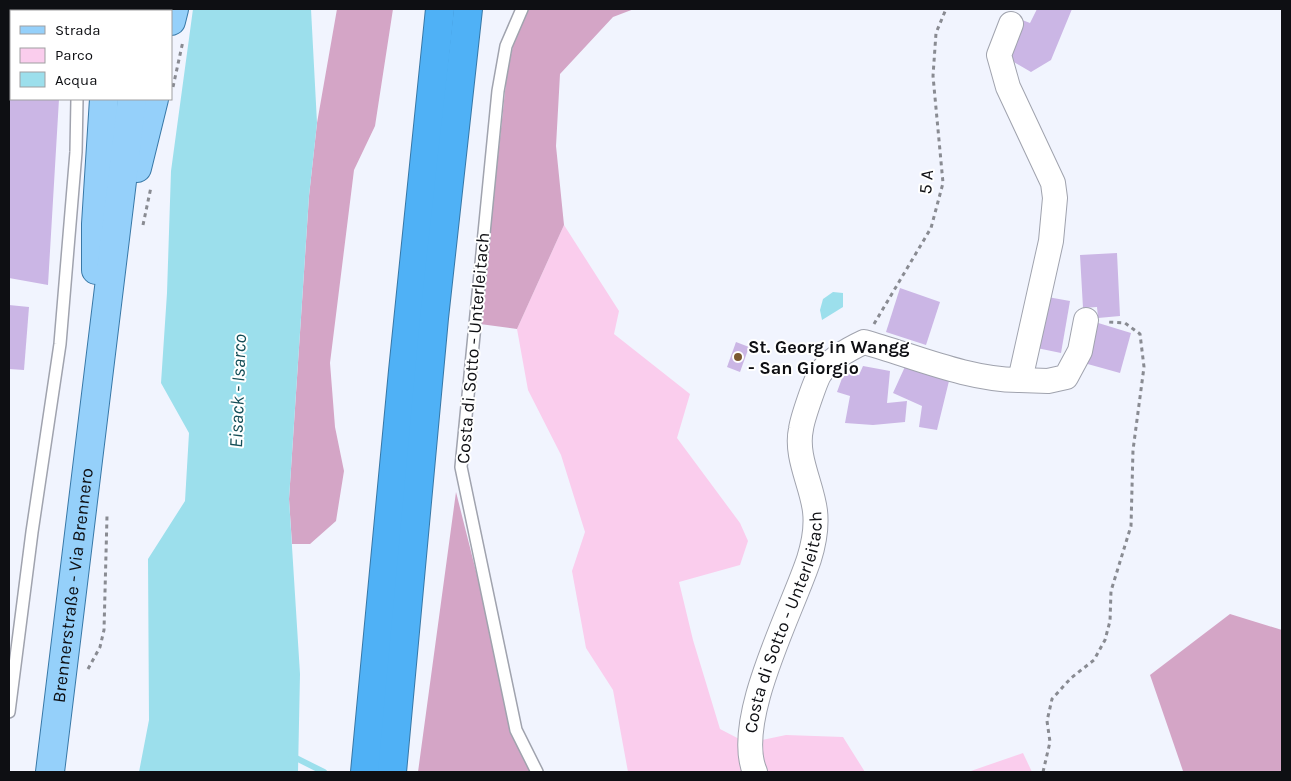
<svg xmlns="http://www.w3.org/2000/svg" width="1291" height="781" font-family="Karla,sans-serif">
	<rect width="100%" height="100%" fill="#f1f4fe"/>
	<!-- green -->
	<g fill="#facded">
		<path d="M564,225L619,311L614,334L690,394L677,438L740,523L748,541L740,565L679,582L693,640L720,729L747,743L786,735L843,737L865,772H628L613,690L586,648L572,571L585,532L561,455L528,390L517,329Z"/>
		<path d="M1023,753L1032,772H968Z"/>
	</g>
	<!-- forest -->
	<g fill="#d4a5c6">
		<path d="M337,9H393L375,126L354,170L330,363L335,427L344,471L336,521L310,544H292L289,499L309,196L317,123Z"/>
		<path d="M528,9H634L613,17L560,74L556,146L564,225L517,329L480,324L507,73L515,37Z"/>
		<path d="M456,492L516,730L537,772H418Z"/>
		<path d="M1230,614L1282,630V772L1183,771L1150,675Z"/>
	</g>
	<!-- water -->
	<g fill="#9cdfec">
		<path d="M193,9H311L317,123L309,196L289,499L300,674L298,772H139L149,720L148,559L185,501L189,433L161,383L167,293L171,171Z"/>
		<path d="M833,292L843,293V307L822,320L820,310L823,299Z"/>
	</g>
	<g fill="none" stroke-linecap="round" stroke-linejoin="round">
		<!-- stream -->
		<path stroke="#9cdfec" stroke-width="6" d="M292,756L324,772"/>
	</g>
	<!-- building -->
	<g fill="#cbb6e5">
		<path d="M9,9H61V11H11V99H59L48,285L9,278Z"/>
		<path d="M1037,9H1072L1051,60L1031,72L1002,55L1017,18L1030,23Z"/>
		<path d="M1117,253L1120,316L1098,318L1097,307L1083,308L1080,255Z"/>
		<path d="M900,288L940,302L926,345L886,332Z"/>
		<path d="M1042,296L1070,301L1061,353L1032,347Z"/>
		<path d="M9,305L29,307L24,370L9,369Z"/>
		<path d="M1095,322L1131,333L1120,373L1084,363Z"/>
		<path d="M736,342L749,347L740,372L727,367Z"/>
		<path d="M908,360L949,381L937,430L919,427L922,406L893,393Z"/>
		<path d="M863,366L890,371L887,403L907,401L905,422L873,425L845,423L850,396L837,392L845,370L859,375Z"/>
	</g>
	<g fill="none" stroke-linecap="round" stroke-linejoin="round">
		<defs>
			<g id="lane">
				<path d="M522,9L506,46L498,91L461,467L516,730L537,772"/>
				<path d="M78,11V9"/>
				<path d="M9,712L32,532L60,344L76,152L77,99"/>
			</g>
			<g id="street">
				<path d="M1020,380L1048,381L1066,377L1080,351L1086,320"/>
				<path id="s1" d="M755,772C733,721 792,611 809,559C814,543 817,528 815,511C812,485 795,456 801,429C802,420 816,378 821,372C831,359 849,349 864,342C914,356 968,380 1020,380L1051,241L1055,198L1053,183L1008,87L999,55L1011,24"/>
			</g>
			<g id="primary">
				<path d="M109,11V9"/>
				<path d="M142,11V9"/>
				<path d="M171,21L174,9"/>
				<path d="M137,168L154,99"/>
				<path d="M96,270V224L104,99"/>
				<path id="s2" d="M50,772L132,99"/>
			</g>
			<g id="highway">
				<path d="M365,772L403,371L440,9"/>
				<path d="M392,772L434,318L468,9"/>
			</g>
		</defs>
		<!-- lane casing -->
		<use href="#lane" stroke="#a0a3ae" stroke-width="14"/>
		<!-- street casing -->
		<use href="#street" stroke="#a0a3ae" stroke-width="26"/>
		<!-- primary casing -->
		<use href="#primary" stroke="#3878a7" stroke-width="30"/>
		<!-- highway casing -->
		<use href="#highway" stroke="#3878a7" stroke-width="30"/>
		<!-- path -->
		<g stroke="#898b92" stroke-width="3" stroke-dasharray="4 4" stroke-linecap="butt">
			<path d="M173,87L183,41"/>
			<path d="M143,225L151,187"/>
			<path d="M874,324L931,228L943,183L933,76L936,33L946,9"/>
			<path d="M88,669L100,647L104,630L107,516"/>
			<path d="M1043,772L1050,742L1047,721L1052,699L1071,678L1094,660L1105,640L1110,621L1111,591L1131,526L1133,450L1144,367L1140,334L1125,323L1107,322"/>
		</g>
		<!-- lane -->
		<use href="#lane" stroke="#fff" stroke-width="11"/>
		<!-- street -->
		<use href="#street" stroke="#fff" stroke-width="24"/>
		<!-- primary -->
		<use href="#primary" stroke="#95d0fa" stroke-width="28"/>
		<!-- highway -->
		<use href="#highway" stroke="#4fb1f6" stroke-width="28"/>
	</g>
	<!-- markers -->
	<circle fill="#7b5a31" stroke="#fff" stroke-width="2" cx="738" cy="357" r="5"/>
	<g text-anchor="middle" stroke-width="4" stroke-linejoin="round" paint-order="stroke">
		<!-- street labels -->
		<g font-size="18" fill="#0e0f13" stroke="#fff">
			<text transform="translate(926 182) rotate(-85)" y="6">5 A</text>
			<text transform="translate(473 348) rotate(-85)" y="6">Costa di Sotto - Unterleitach</text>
			<text dy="6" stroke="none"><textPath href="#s2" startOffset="188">Brennerstraße - Via Brennero</textPath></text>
			<text dy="6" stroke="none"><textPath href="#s1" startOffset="156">Costa di Sotto - Unterleitach</textPath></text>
		</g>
		<!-- poi labels -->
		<g font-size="18" font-weight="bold" fill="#0e0f13" stroke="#fff" text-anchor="start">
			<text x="748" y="353">St. Georg in Wangg<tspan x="748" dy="21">- San Giorgio</tspan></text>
		</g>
		<!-- water labels -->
		<g font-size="19" font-style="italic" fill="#154f58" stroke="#fff">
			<text transform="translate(237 391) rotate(-88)" y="7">Eisack - Isarco</text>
		</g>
	</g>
	<!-- border -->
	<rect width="1291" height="781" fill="none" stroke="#0e0f13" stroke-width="20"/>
	<!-- legend -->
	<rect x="10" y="10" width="162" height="90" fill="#ffffff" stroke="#9f9fa1"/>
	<rect x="20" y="26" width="25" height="8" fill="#95d0fa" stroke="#9f9fa1"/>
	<text x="55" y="35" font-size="15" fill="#0e0f13">Strada</text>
	<rect x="20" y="48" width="25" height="15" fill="#facded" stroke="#9f9fa1"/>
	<text x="55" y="60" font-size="15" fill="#0e0f13">Parco</text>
	<rect x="20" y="72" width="25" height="15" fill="#9cdfec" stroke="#9f9fa1"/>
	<text x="55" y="85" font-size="15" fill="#0e0f13">Acqua</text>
</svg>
